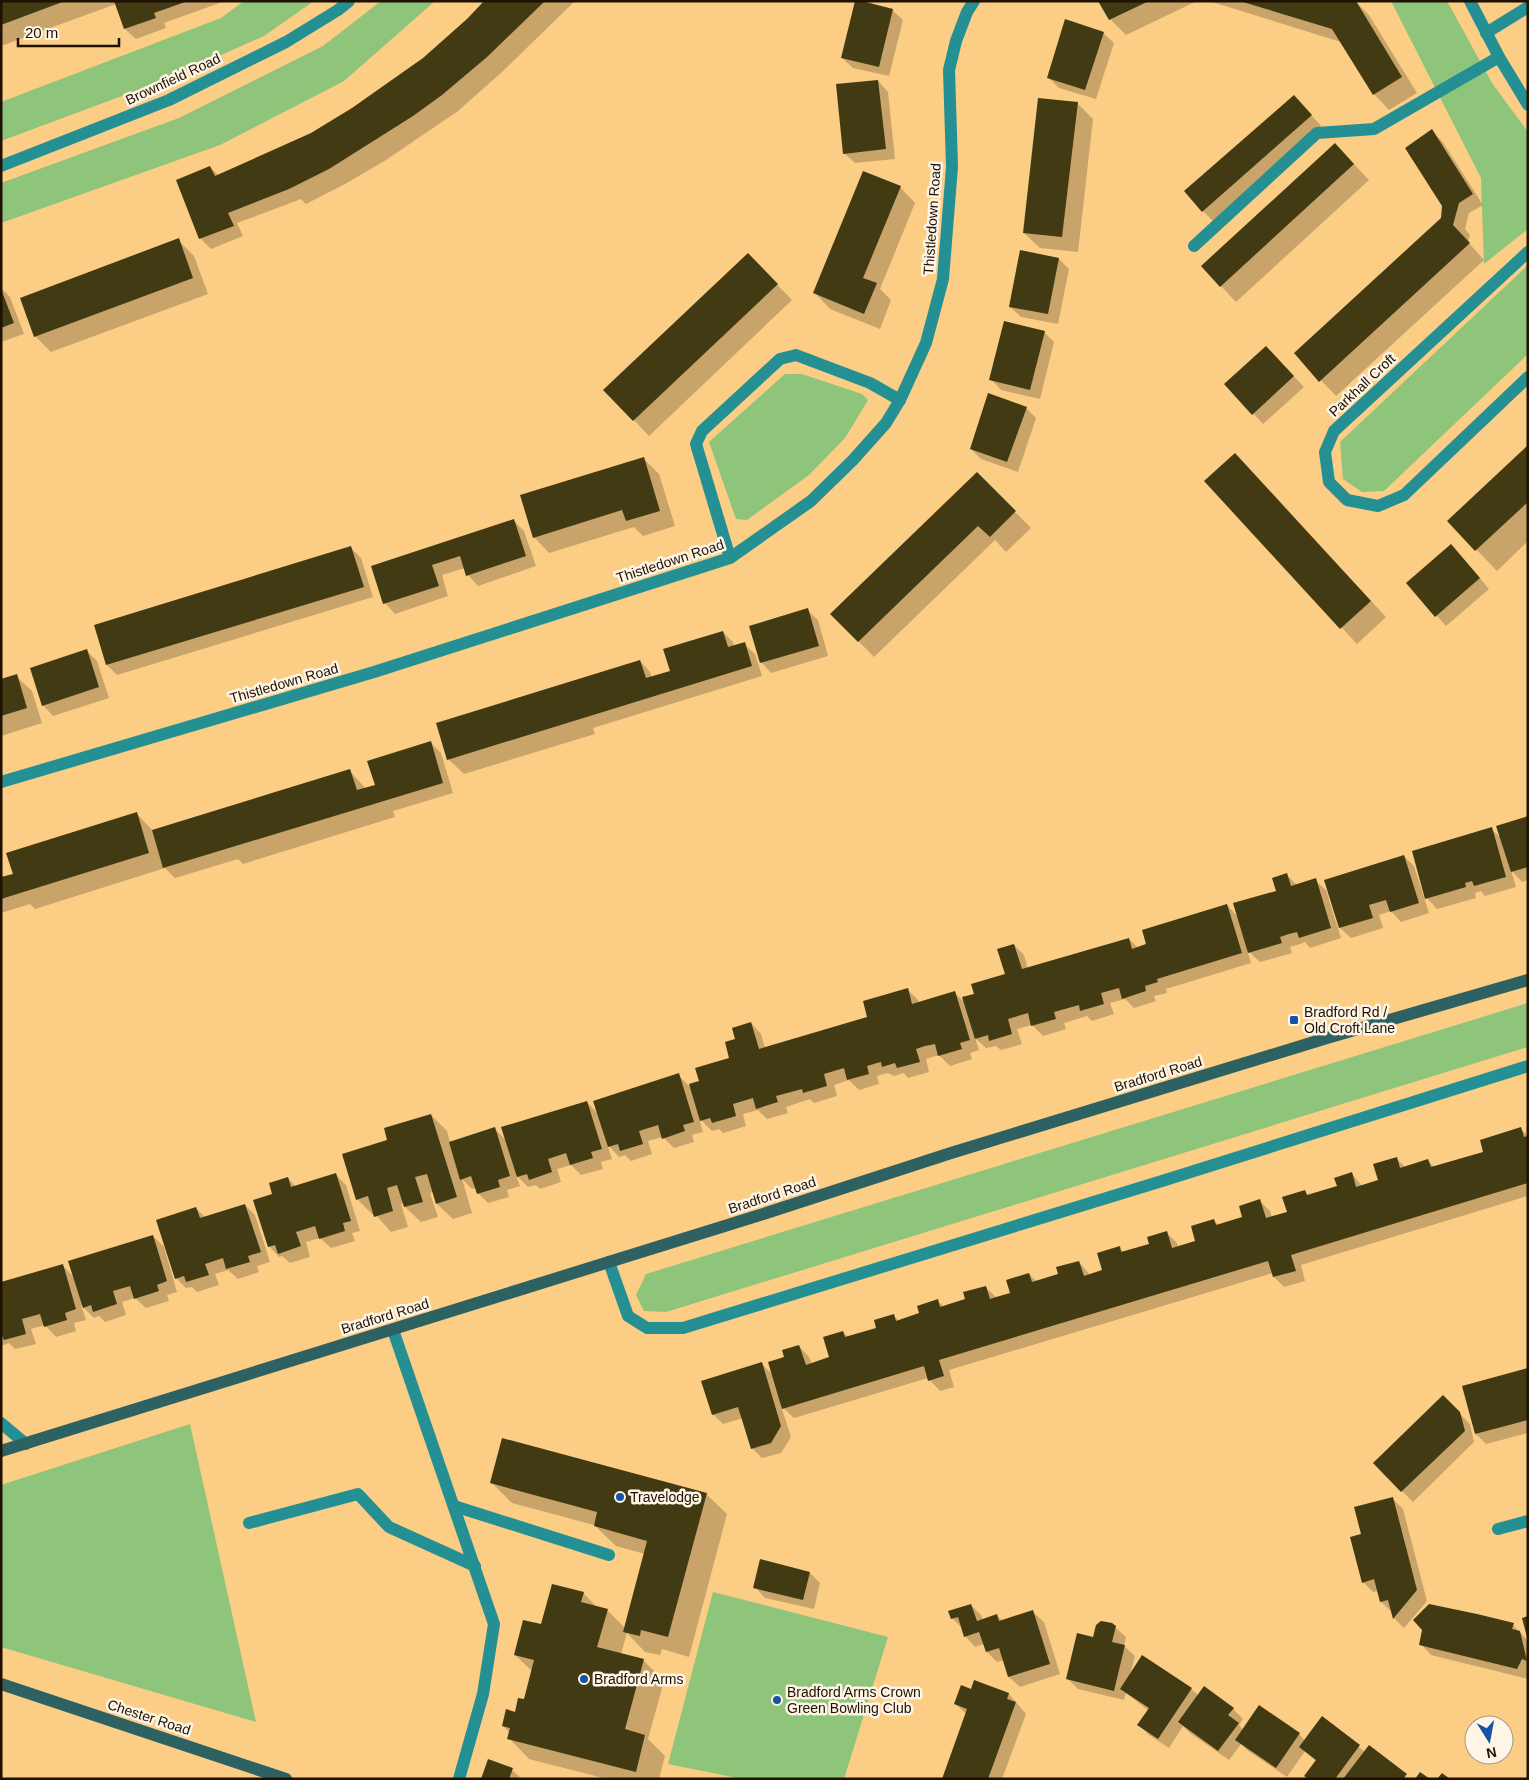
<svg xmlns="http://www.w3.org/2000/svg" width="1529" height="1780" font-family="Arial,sans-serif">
	<rect width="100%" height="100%" fill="#fbcd85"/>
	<!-- green -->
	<g fill="#8fc47b">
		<path d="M244,1H314L264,36L162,81L1,141V102L221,18Z"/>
		<path d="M381,1H435L344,81L220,145L1,223V183L179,118L323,46Z"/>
		<path d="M1391,1H1447L1492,83L1528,132V229L1484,264L1481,178Z"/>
		<path d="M1528,265V354L1384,491L1362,492L1343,479L1340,442Z"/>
		<path d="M785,374H802L862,394L868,400L845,438L809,475L747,520L736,519L709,442Z"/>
		<path d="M1528,1003V1047L666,1312L644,1311L636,1295L646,1274Z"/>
		<path d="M190,1424L256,1722L1,1647V1485Z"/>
		<path d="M713,1592L888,1637L844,1779H742L668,1764Z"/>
	</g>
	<!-- shadow -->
	<g fill="#0003">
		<path d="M1,1H225L164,23L166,28L136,39L125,29L116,4L1,46Z"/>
		<path d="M487,1H575L502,72L458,111L386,160L345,184L306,204L301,199L237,223L243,236L211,249L200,238L210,167L219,176L312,135L353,109L424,59Z"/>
		<path d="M1099,1H1197L1126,35L1110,19Z"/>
		<path d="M1209,1H1355L1369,15L1417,93L1389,110L1374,94L1341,42Z"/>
		<path d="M892,10L903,20L889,76L853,68L842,58Z"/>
		<path d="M1103,33L1114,43L1096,99L1059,88L1048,77Z"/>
		<path d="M878,81L888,92L895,159L855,163L844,153Z"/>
		<path d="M1077,103L1093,119L1078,252L1040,248L1024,233Z"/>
		<path d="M1304,107L1321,126L1213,221L1203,211Z"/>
		<path d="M1431,131L1442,141L1483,205L1469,213L1465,229L1470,235L1468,242L1484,260L1336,396L1296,354L1442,219L1443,205Z"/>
		<path d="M1350,160L1369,180L1236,302L1202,266Z"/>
		<path d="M900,187L915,203L880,289L891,300L880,329L830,309L815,293Z"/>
		<path d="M178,240L194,256L208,294L51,352L35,336Z"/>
		<path d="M1059,259L1069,269L1058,324L1021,317L1010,307Z"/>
		<path d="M763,270L792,300L649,436L634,420Z"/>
		<path d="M1,288L10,297L24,334L1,342Z"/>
		<path d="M1044,332L1054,342L1040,399L1001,390L991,379Z"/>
		<path d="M1276,358L1304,387L1263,424L1226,384Z"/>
		<path d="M1026,408L1036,418L1018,472L981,459L971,449Z"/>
		<path d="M1528,447V541L1497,571L1449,521Z"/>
		<path d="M644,459L659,474L675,526L643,536L634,527L549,553L534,537Z"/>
		<path d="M1250,470L1386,617L1357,644L1206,481Z"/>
		<path d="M977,474L1031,528L1006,552L995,540L874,657L832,614Z"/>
		<path d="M514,521L524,531L536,566L478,586L468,575L465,568L442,575L448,596L395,614L385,603L373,566Z"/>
		<path d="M351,548L361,558L373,597L117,675L107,665L95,626Z"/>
		<path d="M1461,556L1489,589L1446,626L1407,583Z"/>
		<path d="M807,610L818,620L828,656L771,673L761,662Z"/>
		<path d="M723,632L733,642L734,647L744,644L755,654L762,676L593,728L595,734L464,774L448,759L640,661L650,672L652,678L672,672Z"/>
		<path d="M86,650L97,661L109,698L53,716L43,705Z"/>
		<path d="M16,676L32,691L42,723L1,736V680Z"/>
		<path d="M431,743L441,753L453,793L393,811L395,817L243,864L238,859L175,878L165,868L35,909L30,904L1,913V879L14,875L137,814L153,831L350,771L366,789L376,786Z"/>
		<path d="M1528,817V880L1522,882L1511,870L1516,887L1485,896L1481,891L1475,893L1476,898L1437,909L1426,897L1491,829L1502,839Z"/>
		<path d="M1404,856L1414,866L1429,913L1401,922L1391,911L1379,915L1383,928L1351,938L1340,928Z"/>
		<path d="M1287,875L1297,885L1315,880L1326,890L1341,938L1310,948L1305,942L1300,944L1290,947L1292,953L1260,962L1247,950L1251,963L1166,989L1167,993L1154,996L1156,1001L1134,1008L1125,999L1110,1003L1114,1014L1092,1021L1087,1016L1064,1023L1066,1029L1043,1036L1032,1025L1017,1029L1022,1044L1001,1050L996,1046L986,1048L975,1038L979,1050L970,1053L972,1059L950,1066L939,1055L926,1059L929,1072L908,1078L904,1073L894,1076L888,1073L877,1076L879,1084L859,1090L849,1080L834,1085L837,1096L814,1103L810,1099L786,1107L788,1113L767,1119L758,1110L743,1114L746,1126L723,1133L719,1129L712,1131L699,1118L703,1132L692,1135L694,1142L674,1148L663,1137L648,1141L652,1154L631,1161L625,1155L619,1157L607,1144L612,1159L601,1162L603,1169L581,1175L571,1165L557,1169L561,1182L540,1189L536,1185L528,1187L516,1175L520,1186L507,1190L509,1197L488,1203L478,1193L476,1188L472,1189L462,1179L472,1213L453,1219L437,1204L433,1192L430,1193L438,1217L421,1222L405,1207L404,1203L401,1204L408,1227L391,1232L375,1214L373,1215L357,1199L389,1141L431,1115L447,1131L450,1142L495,1129L507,1141L587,1102L598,1114L678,1075L692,1089L731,1059L737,1040L751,1023L761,1034L765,1048L869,1017L907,989L918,1000L919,1003L954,992L965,1003L975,995L1006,975L1014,945L1024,955L1028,969L1129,939L1138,948L1227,905L1239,918L1277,891Z"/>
		<path d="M1521,1129L1528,1136V1196L1301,1265L1305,1281L1284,1287L1274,1277L1273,1273L949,1370L954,1387L940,1391L928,1378L794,1418L781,1406L791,1437L781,1453L762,1458L752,1448L743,1418L723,1424L713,1414L761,1363L773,1375L785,1358L799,1346L809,1357L812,1364L830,1358L843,1332L848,1337L877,1329L893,1315L899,1321L921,1314L938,1301L944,1307L967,1300L985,1287L996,1297L1012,1294L1029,1274L1037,1282L1060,1275L1079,1262L1090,1275L1104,1271L1119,1248L1124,1252L1150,1244L1166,1232L1177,1243L1178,1248L1197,1242L1214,1220L1219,1226L1244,1218L1260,1201L1270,1211L1272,1217L1288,1212L1305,1192L1309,1196L1338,1187L1352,1174L1362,1186L1380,1181L1397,1159L1405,1167L1428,1161L1435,1168L1485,1152Z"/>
		<path d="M335,1174L346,1185L360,1231L352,1233L355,1241L331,1248L320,1238L306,1242L310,1257L290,1263L282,1256L279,1257L269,1246L274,1195L288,1178L296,1187Z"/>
		<path d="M245,1205L255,1215L270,1262L257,1266L259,1272L238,1279L228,1270L215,1274L219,1285L197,1292L192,1287L186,1288L176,1278L196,1208L206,1218Z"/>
		<path d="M153,1236L164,1247L177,1292L167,1295L169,1301L146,1308L135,1298L122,1302L126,1315L105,1322L99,1316L94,1318L81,1305L86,1320L74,1323L76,1331L56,1337L45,1325L31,1329L36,1344L15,1349L9,1343L1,1346V1283L62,1265L74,1277Z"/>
		<path d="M1528,1370V1433L1486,1444L1476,1434Z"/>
		<path d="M1443,1397L1470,1424L1474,1442L1413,1502L1374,1463Z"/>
		<path d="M492,1483L706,1494L727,1514L689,1657L662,1649L660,1655L645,1652L627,1633L621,1654L643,1660L664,1681L648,1739L665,1756L659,1779H607L529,1759L509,1738L510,1733L503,1726L525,1700L533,1672L515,1655L542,1626L583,1593L598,1608L607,1610L625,1628L645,1554L616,1546L594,1525L512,1503Z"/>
		<path d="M1393,1499L1403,1509L1427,1601L1404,1628L1394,1618L1392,1612L1381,1602L1378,1591L1373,1592L1363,1582V1535Z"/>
		<path d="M810,1573L820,1583L814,1609L765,1598L755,1587Z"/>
		<path d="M971,1605L981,1615L983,1620L997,1616L1003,1621L1033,1612L1044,1622L1060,1674L1020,1687L1009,1677L1004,1660L997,1662L987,1652L984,1644L975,1647L965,1636L963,1629L952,1618Z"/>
		<path d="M1513,1625L1528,1641V1679L1431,1655L1421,1644Z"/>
		<path d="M1115,1627L1126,1637L1124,1646L1135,1656L1130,1675L1191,1689L1199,1696L1233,1709L1243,1719L1239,1725L1243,1730L1299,1734L1305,1741L1323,1718L1365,1752L1410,1779H1309L1317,1762L1305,1751L1287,1777L1247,1750L1241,1744L1229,1760L1190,1733L1183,1726L1169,1748L1149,1735L1139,1725L1148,1710L1126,1693L1124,1700L1078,1689L1068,1679L1094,1639Z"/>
		<path d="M975,1682L1009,1694L1026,1714L1002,1779H943L967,1715L956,1704L972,1690Z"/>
		<path d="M512,1770L522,1779H482Z"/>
	</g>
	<!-- building -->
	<g fill="#423a12">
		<path d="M1,1H65L1,25Z"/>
		<path d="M114,1H185V2L154,13L156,18L124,29Z"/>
		<path d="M484,1H545L487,57L442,95L413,116L329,169L289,189L228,213L234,226L199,239L176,180L210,166L215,176L311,133L352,108L423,58L467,19Z"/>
		<path d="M855,1H862L893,9L879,67L841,58Z"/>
		<path d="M1098,1H1149L1109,20Z"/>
		<path d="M1356,1L1402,77L1373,95L1332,29L1243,2Z"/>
		<path d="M1065,19L1104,32L1085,90L1047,78Z"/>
		<path d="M878,80L886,149L843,154L836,84Z"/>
		<path d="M1294,95L1312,115L1202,212L1184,191Z"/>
		<path d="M1038,98L1078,102L1062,237L1023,233Z"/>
		<path d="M1432,129L1473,194L1459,203L1453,225L1470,243L1319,382L1294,353L1441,218L1442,206L1405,148Z"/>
		<path d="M1335,143L1354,164L1220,287L1201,266Z"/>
		<path d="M863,171L901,186L863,278L877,283L864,314L813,293Z"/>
		<path d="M179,238L193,278L34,337L20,298Z"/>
		<path d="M1020,250L1059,258L1048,314L1009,307Z"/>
		<path d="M748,253L778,284L633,421L603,390Z"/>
		<path d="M1,289L14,323L1,328Z"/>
		<path d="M1004,321L1045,331L1030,390L989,380Z"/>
		<path d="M1266,346L1294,376L1252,415L1224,384Z"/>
		<path d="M988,393L1027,407L1007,462L970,449Z"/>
		<path d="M1528,445V502L1475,551L1447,521Z"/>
		<path d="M1235,453L1371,601L1340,629L1204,481Z"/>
		<path d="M644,457L660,511L626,521L622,510L533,538L520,495Z"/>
		<path d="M977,472L1016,511L990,537L978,526L858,642L830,614Z"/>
		<path d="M514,519L526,556L466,576L460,556L432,565L439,586L383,604L371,566Z"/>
		<path d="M1451,544L1480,578L1435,617L1406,583Z"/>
		<path d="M351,546L364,587L106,665L94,625Z"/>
		<path d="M808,608L819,646L760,663L749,626Z"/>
		<path d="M723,631L728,647L745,642L752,666L447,760L436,723L640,660L646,678L670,671L663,649Z"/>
		<path d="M87,649L99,687L42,706L30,668Z"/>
		<path d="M17,674L27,708L1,716V679Z"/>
		<path d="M431,741L443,783L163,868L152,830L350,769L357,790L375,785L367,761Z"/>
		<path d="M137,812L149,853L1,899V877L13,874L6,853Z"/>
		<path d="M1528,816V867L1511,872L1496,826Z"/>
		<path d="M1492,827L1506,877L1474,886L1472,881L1465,883L1466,887L1425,899L1412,851Z"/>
		<path d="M1404,855L1419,903L1390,912L1386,900L1379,902L1369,905L1373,918L1339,928L1324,880Z"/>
		<path d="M1287,873L1291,886L1316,878L1331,928L1299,938L1297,932L1289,934L1280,937L1282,943L1248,953L1233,903L1276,891L1272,878Z"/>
		<path d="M1227,904L1242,953L1157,979L1158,982L1145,986L1146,991L1122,999L1119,988L1101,993L1104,1004L1080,1011L1079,1005L1054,1012L1056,1019L1031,1026L1028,1013L1008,1019L1012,1034L989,1041L988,1035L975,1039L962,997L974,994L971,984L1005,974L997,949L1014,944L1022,969L1129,938L1132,949L1146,944L1142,930Z"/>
		<path d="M908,988L912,1004L955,991L970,1040L960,1043L962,1049L938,1056L935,1044L925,1046L916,1049L920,1062L897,1068L895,1063L882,1067L881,1062L877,1063L867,1066L869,1074L847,1080L844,1068L824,1074L827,1086L803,1093L802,1089L776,1096L778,1102L756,1109L753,1098L733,1104L736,1116L712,1123L710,1118L700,1121L689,1084L699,1081L695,1068L729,1058L725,1042L735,1039L732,1028L751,1022L759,1049L867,1017L863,1001Z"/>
		<path d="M679,1073L694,1122L683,1125L685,1131L662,1139L658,1125L639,1131L643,1144L620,1151L618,1144L608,1147L593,1101Z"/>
		<path d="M587,1101L602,1149L591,1152L593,1158L570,1165L566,1153L548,1159L552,1172L529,1180L527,1174L517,1177L501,1127Z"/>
		<path d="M431,1114L457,1197L436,1204L427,1174L415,1177L423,1202L404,1207L397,1185L387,1188L393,1211L374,1217L368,1196L356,1200L342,1154L387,1140L384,1128Z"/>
		<path d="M495,1127L510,1176L498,1180L500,1187L477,1194L471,1176L460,1180L449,1142Z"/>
		<path d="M1521,1127L1524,1137L1528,1136V1183L1291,1255L1296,1271L1273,1277L1268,1261L939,1360L944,1376L928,1381L924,1366L782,1409L768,1362L784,1357L782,1350L799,1345L806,1365L829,1357L823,1337L843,1331L845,1337L876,1328L874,1320L894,1314L896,1321L919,1313L917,1306L938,1299L940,1307L965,1299L963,1292L986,1286L990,1299L1003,1295L1010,1293L1006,1280L1029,1273L1032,1282L1058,1274L1056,1267L1079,1261L1084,1276L1102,1270L1097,1253L1120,1246L1121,1252L1149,1244L1147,1237L1167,1231L1172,1248L1195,1241L1191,1226L1214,1219L1216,1225L1242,1217L1239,1206L1260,1199L1266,1218L1287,1212L1282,1197L1305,1190L1307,1195L1337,1186L1334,1178L1352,1172L1356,1187L1378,1180L1373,1164L1397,1157L1400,1168L1428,1159L1431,1167L1483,1152L1480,1140Z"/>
		<path d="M336,1173L351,1221L343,1223L345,1231L319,1239L315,1226L296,1232L301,1246L278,1254L275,1245L268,1247L253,1200L272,1194L269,1183L288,1177L291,1187Z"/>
		<path d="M245,1204L261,1252L248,1256L250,1262L226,1269L223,1258L205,1264L209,1275L186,1282L184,1276L175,1279L156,1220L196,1207L200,1218Z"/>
		<path d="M153,1235L167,1281L157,1285L159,1291L134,1299L130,1286L113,1291L117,1304L93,1312L91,1305L83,1308L68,1261Z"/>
		<path d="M63,1264L76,1309L65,1313L67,1320L44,1327L40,1314L22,1319L26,1334L4,1340L1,1333V1282Z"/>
		<path d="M762,1362L781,1426L771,1443L751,1449L738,1407L712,1415L701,1381Z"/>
		<path d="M1528,1368V1420L1475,1434L1462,1386Z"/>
		<path d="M1443,1395L1460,1412L1465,1431L1401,1492L1373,1463Z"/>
		<path d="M502,1438L707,1493L668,1637L641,1630L640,1636L623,1632L647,1541L594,1526L597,1512L490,1483Z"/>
		<path d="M1393,1497L1417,1590L1393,1619L1388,1600L1380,1602L1374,1579L1362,1583L1350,1537L1361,1534L1354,1507Z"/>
		<path d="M760,1559L810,1572L803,1600L753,1588Z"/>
		<path d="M552,1584L584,1592L581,1602L608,1609L597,1647L644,1659L625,1729L645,1735L636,1772L507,1739L510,1728L502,1726L506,1709L515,1712L518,1698L524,1699L534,1660L514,1655L523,1620L541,1624Z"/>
		<path d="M971,1604L977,1621L997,1614L999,1621L1033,1610L1050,1664L1008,1677L999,1648L986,1652L979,1632L964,1637L958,1617L951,1619L948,1611Z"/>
		<path d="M1429,1604L1477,1614L1514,1623L1512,1629L1520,1631L1527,1661L1522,1659L1517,1669L1419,1645L1422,1630L1413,1620Z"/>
		<path d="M1528,1616V1637H1527L1522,1618Z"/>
		<path d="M1101,1621L1112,1623L1116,1626L1112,1642L1125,1645L1114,1691L1066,1679L1077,1633L1093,1637L1096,1625Z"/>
		<path d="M1142,1655L1192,1688L1158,1739L1137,1725L1149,1708L1120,1689Z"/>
		<path d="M974,1680L1009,1693L1007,1699L1016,1702L988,1779H942L967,1709L954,1704L961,1685L971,1689Z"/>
		<path d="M1204,1686L1234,1708L1228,1715L1239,1723L1218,1751L1178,1722Z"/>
		<path d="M1259,1705L1300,1733L1276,1768L1235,1740Z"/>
		<path d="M1322,1716L1360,1745L1335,1779H1308L1304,1776L1316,1760L1299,1747Z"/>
		<path d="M1369,1745L1407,1774L1403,1779H1343Z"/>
		<path d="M488,1759L513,1768L509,1779H481Z"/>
		<path d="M1420,1772L1430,1779H1415Z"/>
		<path d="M1442,1773L1450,1779H1437Z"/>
	</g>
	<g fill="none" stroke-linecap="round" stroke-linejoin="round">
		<!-- service -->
		<g stroke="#259093" stroke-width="12">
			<path d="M1194,246L1317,133L1374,129L1499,57"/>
			<path d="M393,1330L494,1624L483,1694L459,1779"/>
			<path d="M454,1506L609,1555"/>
			<path d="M249,1523L358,1494L389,1527L475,1566"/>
		</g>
		<!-- minor -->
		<g stroke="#259093" stroke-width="12">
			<path d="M1470,1L1499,57L1528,105"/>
			<path d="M1486,33L1528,7"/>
			<path d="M1,166L169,100L286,42L338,10L349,1"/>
			<path d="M1528,252L1334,431L1325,452L1329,482L1347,500L1378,506L1404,495L1528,377"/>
			<path d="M730,558L696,444L702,431L780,359L796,355L870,383L900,400"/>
			<path d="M1,782L374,672L730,558L811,501L853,460L886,423L900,400L926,343L943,279L952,167L949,70L956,41L967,12L974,1"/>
			<path d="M609,1262L628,1316L647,1328H683L1162,1181L1528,1066"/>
			<path d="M1,1423L26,1444"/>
			<path d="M1498,1529L1528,1521"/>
		</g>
		<!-- secondary -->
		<g stroke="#2d6162" stroke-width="12">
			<path d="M1,1451L760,1215L951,1153L1327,1038L1528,980"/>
			<path d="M1,1684L286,1779"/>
		</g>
	</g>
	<!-- markers -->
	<g fill="#1753a4" stroke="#fef5e7" stroke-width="2">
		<rect x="1289" y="1015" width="10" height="10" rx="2.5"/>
		<circle cx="620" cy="1497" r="5"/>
		<circle cx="584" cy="1679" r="5"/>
		<circle cx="777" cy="1700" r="5"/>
	</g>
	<g text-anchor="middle" stroke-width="5" stroke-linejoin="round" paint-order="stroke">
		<!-- street labels -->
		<g font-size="14" fill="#1e1100" stroke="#fef5e7">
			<text transform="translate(173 79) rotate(-25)" y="5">Brownfield Road</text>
			<text transform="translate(932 219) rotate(-86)" y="5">Thistledown Road</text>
			<text transform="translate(1362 385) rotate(-43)" y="5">Parkhall Croft</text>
			<text transform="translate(670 561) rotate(-18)" y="5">Thistledown Road</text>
			<text transform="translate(284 683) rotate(-16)" y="5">Thistledown Road</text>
			<text transform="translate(1158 1074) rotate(-17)" y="5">Bradford Road</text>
			<text transform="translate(772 1195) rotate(-18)" y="5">Bradford Road</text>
			<text transform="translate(385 1316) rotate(-17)" y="5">Bradford Road</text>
			<text transform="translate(149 1717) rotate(18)" y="5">Chester Road</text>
		</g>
		<!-- poi labels -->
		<g font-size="14" fill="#1e1100" stroke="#fef5e7" text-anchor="start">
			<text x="1304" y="1017">Bradford Rd /<tspan x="1304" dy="16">Old Croft Lane</tspan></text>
			<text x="630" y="1502">Travelodge</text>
			<text x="594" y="1684">Bradford Arms</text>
			<text x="787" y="1697">Bradford Arms Crown<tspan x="787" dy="16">Green Bowling Club</tspan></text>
		</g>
	</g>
	<!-- border -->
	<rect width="1529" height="1780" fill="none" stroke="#1e1100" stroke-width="5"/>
	<!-- north arrow -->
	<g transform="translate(1489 1740) rotate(169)"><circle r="24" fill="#fef5e7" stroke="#a49a8b"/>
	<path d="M0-4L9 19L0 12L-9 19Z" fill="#1753a4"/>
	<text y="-8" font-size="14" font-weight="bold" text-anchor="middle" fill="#1e1100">N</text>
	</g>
	<!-- scale -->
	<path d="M18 38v8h101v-8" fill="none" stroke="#1e1100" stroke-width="2.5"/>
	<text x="25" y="38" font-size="15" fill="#1e1100" stroke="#fef5e7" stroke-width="4" paint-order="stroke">20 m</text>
</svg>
